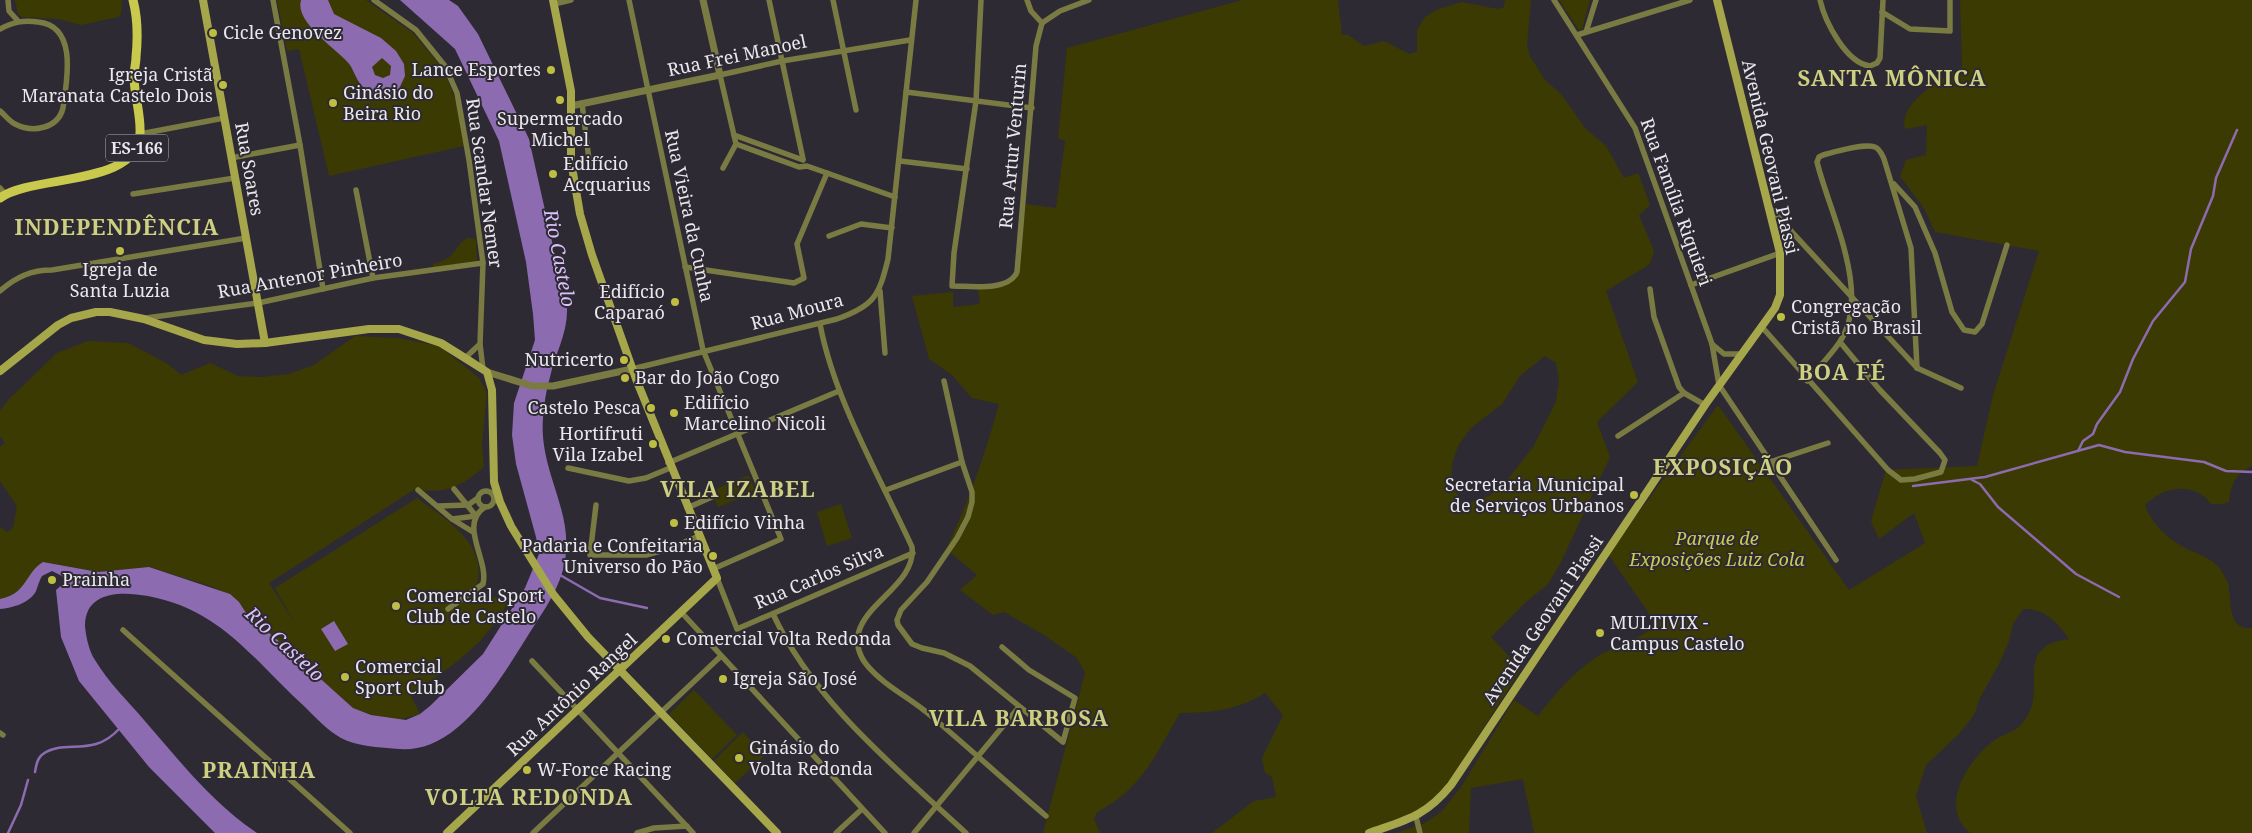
<svg xmlns="http://www.w3.org/2000/svg" width="2252" height="833" font-family="'Noto Serif',serif">
	<rect width="100%" height="100%" fill="#2e2a33"/>
	<!-- green -->
	<g fill="#3b3a02" fill-rule="evenodd">
		<path d="M15,0H122L121,14L118,17L81,25L58,19L22,17L18,14Z"/>
		<path d="M277,0H366L413,33L442,68L451,88L459,111L464,146L329,176L299,49L287,51Z"/>
		<path d="M1242,0H1338L1342,35H1348L1364,46L1384,41L1409,54L1417,52V30L1425,17L1436,10L1461,2L1498,9L1504,7L1505,0H1531L1527,45L1530,56L1545,80L1561,94L1585,128L1606,146L1624,178L1638,173L1650,205L1639,215L1654,251L1650,264L1606,291L1638,382L1597,422L1610,457L1561,562L1548,584L1526,602L1491,637L1521,669L1445,788L1430,805L1364,833H1212L1254,801L1276,797L1272,777L1265,773L1262,758L1283,715L1265,693C1238,710 1211,713 1180,713C1156,754 1142,789 1097,812L1094,819L1100,833H1043L1085,673L1077,658L1044,635L1004,612L993,615L960,590L977,575L946,549C969,502 985,454 999,404L972,398L952,375L929,359L912,296L953,292V307L980,304L978,288L1003,286L1017,276L1026,204L1056,208L1065,141L1058,138L1067,48ZM1545,356L1556,363L1559,381L1556,402L1533,447L1508,479L1489,496L1464,504L1451,485L1452,464L1458,446L1471,428L1502,404L1520,376Z"/>
		<path d="M1559,0H1590L1582,29L1579,30Z"/>
		<path d="M1960,0H2252V466C2235,474 2231,484 2229,502L2222,504H2211C2195,481 2163,486 2145,505C2152,525 2169,540 2187,549C2200,555 2212,558 2220,569C2223,573 2226,579 2228,583C2232,598 2226,631 2252,628V833H1970C1938,806 1968,761 1992,742C2005,732 2016,734 2026,718C2047,689 2012,646 2069,639C2057,622 2045,608 2023,609L2013,624L2009,641L2000,662L1980,698L1974,715L1959,734L1926,765L1916,796L1927,833H1534L1523,779L1471,788L1469,833H1396L1425,823L1442,811L1461,787L1514,700L1538,716C1555,694 1572,674 1595,658C1615,645 1638,641 1657,625L1608,554L1718,405L1849,590L1925,543L1914,513L1879,539L1871,521L1886,470L1977,466L1993,395L2039,251L1935,232L1925,210L1900,176L1906,160L1926,155L1927,125L1905,129C1898,102 1943,79 1962,67Z"/>
		<path d="M468,238L476,239L477,261L433,268V264C460,257 452,246 468,238Z"/>
		<path d="M355,336L398,338L439,346L478,377L487,392L482,445L484,467C462,486 444,495 415,489L269,583L296,625L275,588L417,498C445,519 488,543 477,585L483,595L509,600C487,644 450,668 410,694L420,714L398,720L371,715L353,708L273,636L250,619L239,602L213,587L149,567L98,572L43,562C25,576 26,594 0,599V527L7,532L13,528L17,506L0,481V447L5,443L0,436V411L8,400L57,353L88,341L128,343L168,364L181,375L210,363L238,376L261,377L289,374L314,365Z"/>
		<path d="M749,475L756,492L718,507L711,491Z"/>
		<path d="M841,504L852,538L827,546L817,512Z"/>
		<path d="M694,690L737,735L712,759L669,714Z"/>
		<path d="M743,732L764,756L735,783L714,761Z"/>
	</g>
	<!-- water -->
	<g fill="#8c6bb1" fill-rule="evenodd">
		<path d="M301,0H328L334,14L381,38L396,51L404,64L405,76L399,89L393,96C383,96 372,95 364,88C357,82 355,73 350,65C339,50 294,23 301,0ZM382,58L391,66L390,75L383,78L375,75L372,67Z"/>
		<path d="M400,0H449L458,6L478,34L529,139L567,308C568,333 555,354 550,377C546,390 544,405 543,418C539,468 570,506 566,552C564,584 544,610 527,637C503,675 466,739 417,748C407,750 397,749 387,748C372,747 355,745 341,738C328,731 316,718 305,707C253,660 222,610 148,596C121,591 85,591 85,626C86,637 89,651 95,660C108,682 128,701 144,720C179,760 212,803 257,833H215L149,767L79,681L61,637L56,590L65,582L62,576L52,571L42,576C39,581 38,586 36,591C30,603 12,608 0,609V599C28,593 24,574 43,562L98,572L149,567L230,594L239,602L250,619L273,636L353,708L371,715L406,720L420,714L430,706L483,654L525,588L539,554L536,537L516,464L512,435L514,403L535,340L533,314L526,262L499,141L455,49Z"/>
		<path d="M334,621L348,644L335,651L321,629Z"/>
	</g>
	<g fill="none" stroke-linecap="round" stroke-linejoin="round">
		<!-- stream -->
		<g stroke="#8c6bb1" stroke-width="2.5">
			<path d="M2078,451L2083,441L2093,434L2097,424L2120,392L2133,359L2153,321L2185,282L2191,249L2213,196L2216,178L2237,130"/>
			<path d="M1972,480L1980,484L1998,507L2076,574L2119,597"/>
			<path d="M1913,486L1985,477L2099,445L2125,452L2204,462L2226,471L2252,472"/>
			<path d="M560,575L600,598L647,608"/>
			<path d="M35,772C36,766 37,758 43,754C66,738 92,759 120,728"/>
			<path d="M8,833L21,805L28,780"/>
		</g>
		<!-- minor -->
		<g stroke="#7a7a43" stroke-width="5.5">
			<path d="M8,0L9,11L18,21"/>
			<path d="M273,0L300,145L323,289"/>
			<path d="M374,0L416,30L445,66L457,93L469,160L483,263L480,344L483,369"/>
			<path d="M629,0L703,350L781,539L713,569"/>
			<path d="M769,0L803,159"/>
			<path d="M833,0L856,110"/>
			<path d="M981,0L976,101L954,253L952,286C969,286 1009,292 1017,272L1036,46L1042,23"/>
			<path d="M1027,0L1031,11L1042,23"/>
			<path d="M1554,0L1635,128L1712,344L1719,385L1836,560"/>
			<path d="M1820,0C1825,22 1846,63 1870,66L1877,63L1880,58L1883,0"/>
			<path d="M554,4L571,0"/>
			<path d="M1882,12L1910,29L1950,31V0"/>
			<path d="M1042,23L1060,11L1089,0"/>
			<path d="M0,29C13,22 23,20 38,22C78,26 67,80 63,108C58,129 32,133 15,124C9,121 5,115 0,111"/>
			<path d="M1586,32L1596,0"/>
			<path d="M1577,35L1690,0"/>
			<path d="M906,92L1032,108"/>
			<path d="M582,103L590,168"/>
			<path d="M140,134L224,118"/>
			<path d="M734,135L803,160"/>
			<path d="M231,158L300,145"/>
			<path d="M900,161L967,169"/>
			<path d="M723,168L736,144"/>
			<path d="M1894,184L1915,207L1935,253L1952,312L1964,330L1975,332L1982,324L2007,245"/>
			<path d="M0,188L5,194"/>
			<path d="M356,190L373,278"/>
			<path d="M133,194L235,178"/>
			<path d="M895,197L807,166L799,167L736,144L720,75L782,61L910,40"/>
			<path d="M1769,207L1917,368L1961,388"/>
			<path d="M829,236L861,224L892,228"/>
			<path d="M685,267L794,283L804,278L797,244L827,173"/>
			<path d="M1691,285L1780,253"/>
			<path d="M1650,289L1654,317L1679,387L1684,393L1705,405"/>
			<path d="M0,291C16,277 31,270 52,270L246,238"/>
			<path d="M880,291L885,353"/>
			<path d="M146,318L258,303L373,278L483,263"/>
			<path d="M820,324C834,399 880,477 912,547C916,582 868,601 859,631C855,642 859,655 866,664C881,683 906,696 925,711C966,745 1005,781 1046,816"/>
			<path d="M1762,327L1888,470L1901,480L1915,479L1941,472L1945,460L1940,453L1879,389L1840,342"/>
			<path d="M1712,344L1724,354H1742"/>
			<path d="M465,358L480,344"/>
			<path d="M632,369L837,319C874,306 879,296 888,259L916,0"/>
			<path d="M944,381L962,462L972,492V502L968,517L957,538L927,582L901,610L897,620L898,625L912,644L922,648L944,653L970,666L1063,742L1075,698L1029,670L1002,647"/>
			<path d="M1807,381C1818,368 1830,356 1839,343C1873,294 1829,212 1817,162L1819,157L1823,155C1835,152 1863,143 1875,147C1880,149 1882,155 1884,159L1911,248L1917,368"/>
			<path d="M1618,436L1684,393"/>
			<path d="M1770,462L1828,443"/>
			<path d="M668,463L839,391"/>
			<path d="M568,468L629,481L646,478L670,468"/>
			<path d="M418,490L452,519L476,516L454,489"/>
			<path d="M886,490L962,462"/>
			<circle cx="486" cy="499" r="8"/>
			<path d="M596,505L590,555H646L668,549L699,536"/>
			<path d="M438,506L468,505L478,498"/>
			<path d="M687,508L712,497"/>
			<path d="M452,519L473,532"/>
			<path d="M717,578L737,629L913,553"/>
			<path d="M448,609L483,584C489,559 458,525 485,507"/>
			<path d="M682,613L885,833"/>
			<path d="M773,614C814,702 896,768 966,833"/>
			<path d="M123,630L350,833"/>
			<path d="M532,661L693,833"/>
			<path d="M0,733L3,735"/>
			<path d="M1416,817L1420,833"/>
			<path d="M533,833L721,656"/>
			<path d="M637,833L654,828L687,826"/>
			<path d="M836,833L862,809"/>
			<path d="M914,833L1019,707"/>
		</g>
		<!-- tertiary -->
		<g stroke="#7a7a43" stroke-width="7">
			<path d="M571,106L720,75L703,0"/>
			<path d="M487,372L532,386H553L632,369"/>
		</g>
		<!-- secondary -->
		<g stroke="#a6a74a" stroke-width="8">
			<path d="M203,0L265,343"/>
			<path d="M0,371L58,325L71,318L96,312H110L144,319L204,340L237,344L265,343L369,329H399L441,343L465,358L487,372L492,390L494,482L500,502L511,526L553,594L588,637L777,833"/>
			<path d="M447,833L717,578L636,379L592,255L580,214L571,161V91L553,0"/>
			<path d="M1369,833C1406,820 1425,817 1451,785L1705,405L1775,308L1780,295V253L1717,0"/>
		</g>
		<!-- primary -->
		<path stroke="#c8c94d" stroke-width="9" d="M0,198C33,174 139,187 140,133C141,114 134,95 134,76C134,70 136,63 136,57C138,37 138,19 133,0"/>
	</g>
	<!-- markers -->
	<g fill="#bebf42" stroke="#2e2a33" stroke-width="2">
		<circle cx="213" cy="33" r="5"/>
		<circle cx="551" cy="70" r="5"/>
		<circle cx="223" cy="85" r="5"/>
		<circle cx="560" cy="100" r="5"/>
		<circle cx="333" cy="103" r="5"/>
		<circle cx="553" cy="174" r="5"/>
		<circle cx="120" cy="251" r="5"/>
		<circle cx="675" cy="302" r="5"/>
		<circle cx="1781" cy="317" r="5"/>
		<circle cx="624" cy="360" r="5"/>
		<circle cx="625" cy="378" r="5"/>
		<circle cx="651" cy="408" r="5"/>
		<circle cx="674" cy="413" r="5"/>
		<circle cx="653" cy="444" r="5"/>
		<circle cx="1634" cy="495" r="5"/>
		<circle cx="674" cy="523" r="5"/>
		<circle cx="713" cy="556" r="5"/>
		<circle cx="52" cy="580" r="5"/>
		<circle cx="396" cy="606" r="5"/>
		<circle cx="1600" cy="633" r="5"/>
		<circle cx="666" cy="639" r="5"/>
		<circle cx="345" cy="677" r="5"/>
		<circle cx="723" cy="679" r="5"/>
		<circle cx="739" cy="758" r="5"/>
		<circle cx="527" cy="770" r="5"/>
	</g>
	<g text-anchor="middle" stroke-width="4" stroke-linejoin="round" paint-order="stroke">
		<!-- shield labels -->
		<rect fill="#2e2a33" stroke="#b2aeb5" stroke-width="1" x="106" y="134.5" width="62" height="27" rx="4"/>
		<g font-size="16" font-weight="bold" fill="#eae7ed">
			<text x="137" y="154">ES-166</text>
		</g>
		<!-- poi labels -->
		<g font-size="18" fill="#eae7ed" stroke="#2e2a33" text-anchor="start">
			<text x="223" y="39">Cicle Genovez</text>
			<text x="541" y="76" text-anchor="end">Lance Esportes</text>
			<text x="213" y="81" text-anchor="end">Igreja Cristã<tspan x="213" dy="21">Maranata Castelo Dois</tspan></text>
			<text x="343" y="99">Ginásio do<tspan x="343" dy="21">Beira Rio</tspan></text>
			<text x="560" y="125" text-anchor="middle">Supermercado<tspan x="560" dy="21">Michel</tspan></text>
			<text x="563" y="170">Edifício<tspan x="563" dy="21">Acquarius</tspan></text>
			<text x="120" y="276" text-anchor="middle">Igreja de<tspan x="120" dy="21">Santa Luzia</tspan></text>
			<text x="665" y="298" text-anchor="end">Edifício<tspan x="665" dy="21">Caparaó</tspan></text>
			<text x="1791" y="313">Congregação<tspan x="1791" dy="21">Cristã no Brasil</tspan></text>
			<text x="614" y="366" text-anchor="end">Nutricerto</text>
			<text x="635" y="384">Bar do João Cogo</text>
			<text x="684" y="409">Edifício<tspan x="684" dy="21">Marcelino Nicoli</tspan></text>
			<text x="641" y="414" text-anchor="end">Castelo Pesca</text>
			<text x="643" y="440" text-anchor="end">Hortifruti<tspan x="643" dy="21">Vila Izabel</tspan></text>
			<text x="1624" y="491" text-anchor="end">Secretaria Municipal<tspan x="1624" dy="21">de Serviços Urbanos</tspan></text>
			<text x="684" y="529">Edifício Vinha</text>
			<text x="703" y="552" text-anchor="end">Padaria e Confeitaria<tspan x="703" dy="21">Universo do Pão</tspan></text>
			<text x="62" y="586">Prainha</text>
			<text x="406" y="602">Comercial Sport<tspan x="406" dy="21">Club de Castelo</tspan></text>
			<text x="1610" y="629">MULTIVIX -<tspan x="1610" dy="21">Campus Castelo</tspan></text>
			<text x="676" y="645">Comercial Volta Redonda</text>
			<text x="355" y="673">Comercial<tspan x="355" dy="21">Sport Club</tspan></text>
			<text x="733" y="685">Igreja São José</text>
			<text x="749" y="754">Ginásio do<tspan x="749" dy="21">Volta Redonda</tspan></text>
			<text x="537" y="776">W-Force Racing</text>
		</g>
		<!-- street labels -->
		<g font-size="18" fill="#eae7ed" stroke="#2e2a33">
			<text transform="translate(737 56) rotate(-12)" y="6">Rua Frei Manoel</text>
			<text transform="translate(1013 146) rotate(-85)" y="6">Rua Artur Venturin</text>
			<text transform="translate(1770 157) rotate(77)" y="6">Avenida Geovani Piassi</text>
			<text transform="translate(249 169) rotate(80)" y="6">Rua Soares</text>
			<text transform="translate(484 183) rotate(82)" y="6">Rua Scandar Nemer</text>
			<text transform="translate(1676 202) rotate(70)" y="6">Rua Família Riquieri</text>
			<text transform="translate(689 216) rotate(78)" y="6">Rua Vieira da Cunha</text>
			<text transform="translate(310 276) rotate(-10)" y="6">Rua Antenor Pinheiro</text>
			<text transform="translate(797 312) rotate(-15)" y="6">Rua Moura</text>
			<text transform="translate(819 577) rotate(-23)" y="6">Rua Carlos Silva</text>
			<text transform="translate(1543 620) rotate(-56)" y="6">Avenida Geovani Piassi</text>
			<text transform="translate(572 695) rotate(-43)" y="6">Rua Antônio Rangel</text>
		</g>
		<!-- park labels -->
		<g font-size="18" font-style="italic" fill="#caca54" stroke="#2e2a33">
			<text x="1717" y="545">Parque de<tspan x="1717" dy="21">Exposições Luiz Cola</tspan></text>
		</g>
		<!-- water labels -->
		<g font-size="19" font-style="italic" fill="#dcc2fc" stroke="#2e2a33">
			<text transform="translate(560 258) rotate(79)" y="7">Rio Castelo</text>
			<text transform="translate(285 644) rotate(43)" y="7">Rio Castelo</text>
		</g>
		<!-- district labels -->
		<g font-size="22" font-weight="bold" letter-spacing="1" fill="#cdcf81" stroke="#2e2a33">
			<text x="1892" y="86">SANTA MÔNICA</text>
			<text x="117" y="235">INDEPENDÊNCIA</text>
			<text x="1842" y="380">BOA FÉ</text>
			<text x="1723" y="475">EXPOSIÇÃO</text>
			<text x="738" y="497">VILA IZABEL</text>
			<text x="1019" y="726">VILA BARBOSA</text>
			<text x="259" y="778">PRAINHA</text>
			<text x="529" y="805">VOLTA REDONDA</text>
		</g>
	</g>
</svg>
